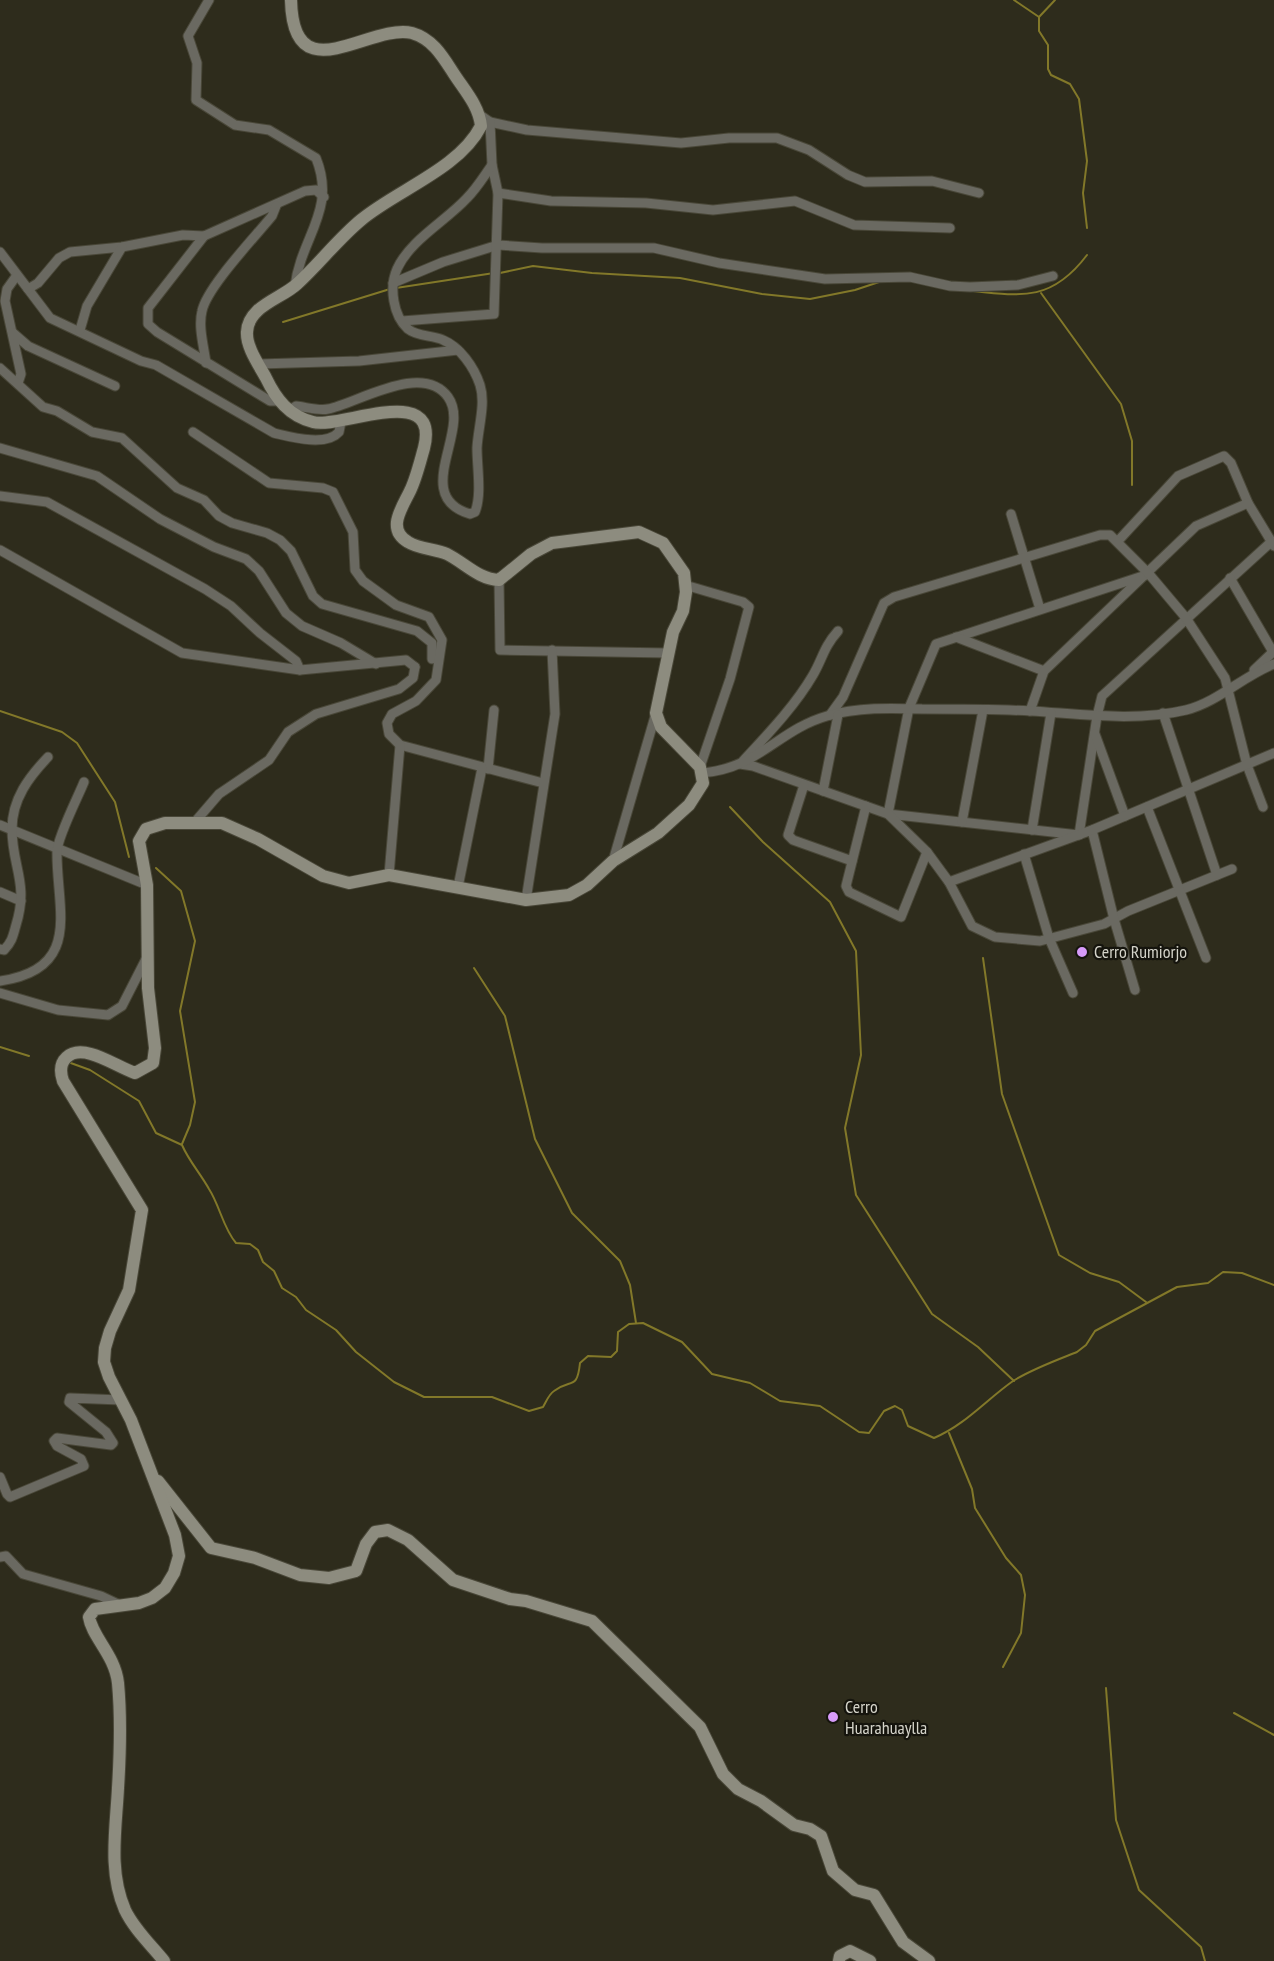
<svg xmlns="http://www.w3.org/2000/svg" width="1274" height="1961" font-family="'PT Sans Narrow',sans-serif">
	<rect width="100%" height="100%" fill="#2e2c1c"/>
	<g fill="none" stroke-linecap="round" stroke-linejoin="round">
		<!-- stream -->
		<g stroke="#827829" stroke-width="2">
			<path d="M1014,0L1039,17"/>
			<path d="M1055,0L1039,17V31L1048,45V69L1051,75L1070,84L1079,99L1087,161L1083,193L1087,228"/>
			<path d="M500,273L533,266L592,273L680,278L762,294L810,299L855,290L879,282"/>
			<path d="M396,288L494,273"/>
			<path d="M973,291C1024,297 1053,300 1087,255"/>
			<path d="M1041,293L1121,404L1132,441V485"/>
			<path d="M283,322L390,289"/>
			<path d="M0,711L62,732L77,743L115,802L129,857"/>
			<path d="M730,807L763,842L830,902L856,951L861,1055L845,1128L856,1195L932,1314L978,1347L1014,1381"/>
			<path d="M156,868L181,891L195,941L180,1011L195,1102L190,1125L182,1144"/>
			<path d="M983,958L1002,1094L1059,1255L1090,1273L1119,1282L1146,1302"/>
			<path d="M474,968L505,1016L535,1139L572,1213L620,1261L630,1285L636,1323"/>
			<path d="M0,1047L29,1056"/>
			<path d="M68,1062L90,1070L139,1101L156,1133L182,1145C189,1161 200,1173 209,1189C220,1206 223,1228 236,1243L250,1244L258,1250L263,1262L274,1271L282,1288L296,1297L306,1310L336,1330L356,1352L394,1382L424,1397H492L529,1411L543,1407C546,1402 549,1394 554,1391C571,1378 577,1391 580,1363L588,1356L611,1357L617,1351L618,1332L629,1324L643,1323L682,1342L712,1374L750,1383L780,1401L820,1406L859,1432L869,1433L884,1411L895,1406L902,1410L908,1426L934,1438C965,1425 986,1400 1013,1381C1032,1369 1057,1360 1077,1352L1086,1345L1095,1331L1177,1287L1208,1283L1223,1272L1242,1273L1274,1285"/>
			<path d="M949,1433L972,1489L975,1508L1006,1558L1021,1575L1025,1595L1021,1633L1003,1667"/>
			<path d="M1106,1688L1116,1820L1139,1890L1201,1947L1205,1961"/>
			<path d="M1234,1713L1274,1735"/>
		</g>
		<defs>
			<g id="street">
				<path d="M209,0L188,36L197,63L196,100L235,125L269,130L316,158C337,210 301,237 295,286"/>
				<path d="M480,115L490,122L527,130L681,143L729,138H777L809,150L848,175L865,182L932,181L979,193"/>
				<path d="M498,193L551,201L646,203L713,210L795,201L854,225L950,228"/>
				<path d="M204,236L148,308V324L157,332L270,401H277"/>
				<path d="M0,252L50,318L141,361L156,365L274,433C291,437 326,447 339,432L341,422"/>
				<path d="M17,275L7,289L5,301L21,374L18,383"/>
				<path d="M393,283L443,262L498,245L542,248H654L719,263L825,279L910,277L950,286L970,287L1018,285L1053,276"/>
				<path d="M28,289L38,283L59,258L70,252L122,247L183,235L204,236L305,191L316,190L324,197"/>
				<path d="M402,321L494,314L498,193L492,165L490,122"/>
				<path d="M80,330L87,306L122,247"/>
				<path d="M13,333L28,346L115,386"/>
				<path d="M206,363C204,347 198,327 202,311C207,287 255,237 272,216L276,206"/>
				<path d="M259,364L359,361L458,350"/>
				<path d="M0,368L43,407L57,411L92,432L122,438L177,488L204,500L219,516L232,523L267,533L280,540L291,551L313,596L322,604L417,631L432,643V659"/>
				<path d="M290,410L296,406C306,407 318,411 328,409C356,404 422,361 448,397C472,430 410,496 470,514L475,512C482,495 477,467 477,448C478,428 486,404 480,385C474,367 460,347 443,340C432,335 418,337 408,329C393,316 389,287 397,269C410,240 446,221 467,198C477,188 484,176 492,165"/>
				<path d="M193,432L269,483L323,488L333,492L353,532L355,570L363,581L396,605L429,617L442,640L436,680L416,701L392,714L387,723L389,734L400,745L543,783"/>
				<path d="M0,448L97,476L160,519L214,547L246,559L259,571L286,613L302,626L341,643L376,664"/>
				<path d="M0,496L47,502L205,589L231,606L260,633L296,661L300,670"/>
				<path d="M1011,514L1040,609"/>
				<path d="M1118,541L1178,476L1224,456L1231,463L1248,503L1274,546"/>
				<path d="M0,550L182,653L300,670L406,660L415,667"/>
				<path d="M1149,574L936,644L909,708L888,814L1079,835L1097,716L1102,696L1271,542"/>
				<path d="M1230,578L1273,652"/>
				<path d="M499,580L500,650L668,653"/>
				<path d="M685,585L743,602L749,607L730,679L700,767"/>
				<path d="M956,637L1044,671"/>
				<path d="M1254,670L1274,651"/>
				<path d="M1030,711L1044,671L1196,526L1248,503"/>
				<path d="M1163,713L1217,875"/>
				<path d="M830,715L843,697L884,603L894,597L1100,535H1110L1149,574L1186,618L1225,678L1247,765L1263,807"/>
				<path d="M1095,734L1125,816"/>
				<path d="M743,761C767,735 795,706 813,675C823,658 823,648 838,631"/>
				<path d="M740,764L753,766L888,814L927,852L949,882L972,926L995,937L1040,941L1104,924L1128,911L1232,869"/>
				<path d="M488,769L494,710"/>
				<path d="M701,773C758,769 778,730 827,716C857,707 891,708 922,709C959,709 995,709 1031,711C1081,714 1136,722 1186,710C1218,702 1243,676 1274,664"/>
				<path d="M804,785L788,835L793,840L852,861"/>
				<path d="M823,791L838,715"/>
				<path d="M866,806L846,886L849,892L901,917L927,852"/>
				<path d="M1147,807L1206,958"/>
				<path d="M962,822L983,710"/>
				<path d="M194,823L219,794L269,760L288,732L316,714L399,689L413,678L415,667"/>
				<path d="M0,825L147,885"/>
				<path d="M1032,830L1051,713"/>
				<path d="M1092,830L1114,919L1135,990"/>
				<path d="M1024,854L1049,938L1073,993"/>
				<path d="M613,861L656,713"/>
				<path d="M389,875L400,745"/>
				<path d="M949,882L1092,830L1274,753"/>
				<path d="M458,887L482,768"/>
				<path d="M0,892L21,901"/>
				<path d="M526,900L555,714L552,650"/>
				<path d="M0,949L4,950C12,942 13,936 16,925C29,883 12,867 12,829C12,799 29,777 48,757"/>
				<path d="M0,981C84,969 56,908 57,851C58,836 78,797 84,782"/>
				<path d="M0,993L58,1010L108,1015L122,1006L147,957"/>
				<path d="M0,1477L7,1494L10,1497L84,1466L81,1459L57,1446L54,1441L57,1438L111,1445L113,1443L106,1432L69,1402L70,1398L121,1400"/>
				<path d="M0,1557L6,1556L23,1574L101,1596L120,1605"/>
			</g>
			<g id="secondary">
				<path d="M158,1481L211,1548L255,1558L300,1575L329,1578L356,1571L366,1544L375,1532L388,1530L408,1540L453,1580L510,1599L526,1601L592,1621L700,1727L723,1774L738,1789L761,1801L794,1825L810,1829L821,1836L833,1871L855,1890L874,1895L903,1942L929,1961"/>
				<path d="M164,1961C151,1945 134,1929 125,1910C108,1871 116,1829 118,1788C120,1756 121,1715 118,1683C115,1655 92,1637 89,1617L95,1609L139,1603L152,1598L165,1588L174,1573L179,1556L175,1535L131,1420L109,1377L104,1362L105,1348L110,1331L129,1290L142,1210L63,1081C56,1060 70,1048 91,1054C106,1058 121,1068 135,1073L153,1063L155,1048L148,988L147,885L139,841L146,829L165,823H222L258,839L323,876L349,883L389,875L526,900L569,895L587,885L613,861L658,833L689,805L703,783L700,767L661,727L656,713L673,632L683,611L686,592L684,573L663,543L639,532L552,543L531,554L499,580C478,579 465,563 447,554C435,549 419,549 408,542C386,529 402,508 410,491C416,479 420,462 424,448C441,380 339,430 313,422C289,416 276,399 266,378C259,365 246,347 247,332C248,306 281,299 297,284C319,264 338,239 361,220C397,190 459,169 481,126C479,106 465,91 454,74C443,57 433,39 412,33C369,23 293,95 291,0"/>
				<path d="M839,1961L840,1956L850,1951L870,1961"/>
			</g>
		</defs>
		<!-- street casing -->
		<use href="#street" stroke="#494738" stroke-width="11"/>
		<!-- secondary casing -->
		<use href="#secondary" stroke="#494738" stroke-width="14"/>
		<!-- street -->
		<use href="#street" stroke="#6a6961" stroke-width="9"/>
		<!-- secondary -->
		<use href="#secondary" stroke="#8d8c7f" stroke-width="12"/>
	</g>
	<!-- markers -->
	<g fill="#d79bf9" stroke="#15140d" stroke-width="2">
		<circle cx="1082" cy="952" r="6"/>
		<circle cx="833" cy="1717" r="6"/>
	</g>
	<g text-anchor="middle" stroke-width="4.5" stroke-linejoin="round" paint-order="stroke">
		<!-- poi labels -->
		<g font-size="18" fill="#d5d4ca" stroke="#15140d" text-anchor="start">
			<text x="1094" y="958">Cerro Rumiorjo</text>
			<text x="845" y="1713">Cerro<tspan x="845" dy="21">Huarahuaylla</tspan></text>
		</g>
	</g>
</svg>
